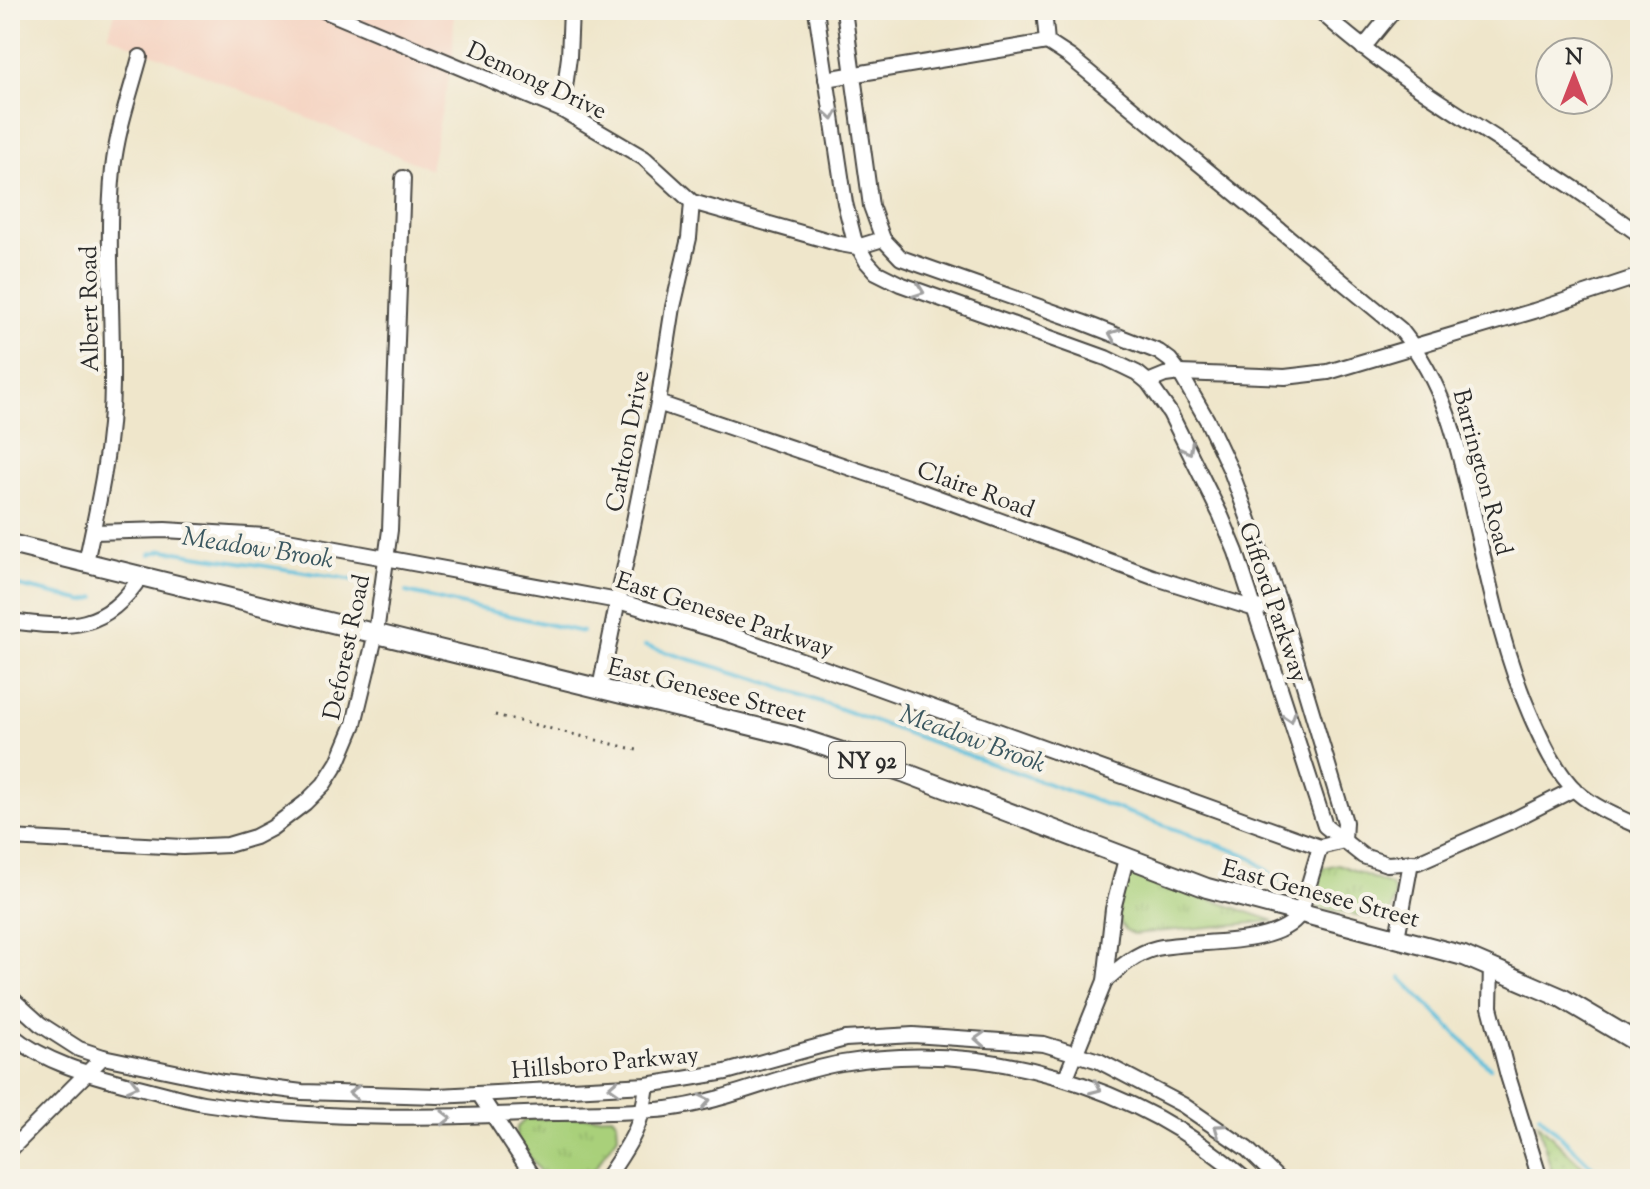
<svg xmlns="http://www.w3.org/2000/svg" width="1650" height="1189" font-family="'Sorts Mill Goudy',serif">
	<defs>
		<pattern id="grass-tufts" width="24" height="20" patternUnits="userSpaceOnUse" patternTransform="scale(2)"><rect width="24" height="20" fill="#a9d07a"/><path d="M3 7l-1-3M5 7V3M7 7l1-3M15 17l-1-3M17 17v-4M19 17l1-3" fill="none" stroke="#92b36a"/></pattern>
		<pattern id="park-dots" width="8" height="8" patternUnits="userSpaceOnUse" patternTransform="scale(2)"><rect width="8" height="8" fill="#a9d07a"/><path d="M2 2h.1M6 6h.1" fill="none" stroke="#92b36a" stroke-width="1.8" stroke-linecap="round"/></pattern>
	</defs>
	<rect width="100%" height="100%" fill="#f7f3e8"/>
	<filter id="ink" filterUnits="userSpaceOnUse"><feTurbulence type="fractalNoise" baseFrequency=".0125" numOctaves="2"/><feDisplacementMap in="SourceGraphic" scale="16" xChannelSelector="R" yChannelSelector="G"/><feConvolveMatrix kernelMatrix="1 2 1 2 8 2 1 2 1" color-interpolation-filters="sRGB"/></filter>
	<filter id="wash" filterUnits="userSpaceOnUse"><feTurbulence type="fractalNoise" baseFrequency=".006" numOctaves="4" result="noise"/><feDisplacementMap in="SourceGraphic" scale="32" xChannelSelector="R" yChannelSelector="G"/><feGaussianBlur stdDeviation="1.8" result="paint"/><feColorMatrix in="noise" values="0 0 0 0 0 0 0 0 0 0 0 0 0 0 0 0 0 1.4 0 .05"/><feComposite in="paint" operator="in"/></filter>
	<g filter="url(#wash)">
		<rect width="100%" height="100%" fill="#efe6cb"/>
		<!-- built -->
		<path fill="#f5d3c1" d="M116,10H454L453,55L430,169L108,35Z"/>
		<!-- grass -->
		<g fill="url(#grass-tufts)" stroke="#6a7e52" stroke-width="2">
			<path d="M1338,864L1392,886L1395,895L1390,914L1374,919L1318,907L1316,904L1322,868Z"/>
			<path d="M1138,875L1274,921L1133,934C1108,924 1121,897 1127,878Z"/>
			<path d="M612,1116L617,1122L618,1136L587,1179H545L516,1137L517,1127L526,1119Z"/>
		</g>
		<!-- park -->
		<path fill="url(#park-dots)" stroke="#6a7e52" stroke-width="2" d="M1538,1123L1595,1179H1554Z"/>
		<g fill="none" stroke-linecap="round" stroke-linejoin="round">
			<!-- stream -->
			<g stroke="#5ebfdc" stroke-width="4">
				<path d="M150,554L163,550L361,581"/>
				<path d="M10,584L85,601L96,597"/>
				<path d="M406,592L582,632"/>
				<path d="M645,646L757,679L1249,856L1280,881"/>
				<path d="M1401,978L1490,1068"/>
				<path d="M1539,1115L1605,1179"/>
			</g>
		</g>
	</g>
	<g filter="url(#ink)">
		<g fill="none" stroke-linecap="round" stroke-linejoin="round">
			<defs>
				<g id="minor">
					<path d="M323,10L562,110L644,158L692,202L840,244L857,247L883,239"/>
					<path d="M816,10L845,203L854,239L867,262L876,272L900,284L1106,358L1137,373L1148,382L1170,413L1221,516L1236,552L1325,826L1363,856L1387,864L1418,862L1509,822L1574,789"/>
					<path d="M844,10L871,206L883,239L901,258L1082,322L1159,352L1170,360L1180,373L1207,420L1231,471L1279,602L1345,822L1344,841"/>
					<path d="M1044,10L1047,42"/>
					<path d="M1319,10C1391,76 1477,125 1560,179C1587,196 1613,216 1640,235"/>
					<path d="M1047,42L1070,57L1401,330C1448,389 1459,450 1475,521C1490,587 1503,652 1530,714C1542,741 1555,771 1577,792C1595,808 1618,817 1640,827"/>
					<path d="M1363,48L1394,10"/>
					<path d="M826,79L1047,42"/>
					<path d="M562,110L569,57L571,10"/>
					<path d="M1148,382L1165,375L1180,373L1285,377L1328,372L1534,311L1640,276"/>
					<path d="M658,403L925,493L1153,577L1255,609L1279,602"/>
					<path d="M93,532L165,530L266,536L618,601L723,632L1320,847L1344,841"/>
					<path d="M86,562C99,502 112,443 112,382C113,311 106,240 113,169C117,131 130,94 140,57"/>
					<path d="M10,621C70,629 106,631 141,576"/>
					<path d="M600,688L658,403L673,307L689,238L692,202"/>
					<path d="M10,838L183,847L228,845L255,837L272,828L305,803L324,784L338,762L354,724L376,633L390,530L403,178"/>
					<path d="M1397,938L1411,862"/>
					<path d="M1491,966L1490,1007L1508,1076L1540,1179"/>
					<path d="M1105,981C1120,967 1136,953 1157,948C1196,939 1276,949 1300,914L1320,847"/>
					<path d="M10,997L40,1024L79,1049L103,1057L223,1082L302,1092L438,1096L647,1085L726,1072L845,1039L913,1035L1044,1044L1099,1061L1183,1105L1247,1149L1278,1179"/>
					<path d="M10,1034C45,1063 91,1075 134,1086C157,1091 180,1099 203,1103C319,1121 435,1118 551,1113C589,1112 629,1113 667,1109C727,1102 783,1073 842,1063C983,1039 1138,1084 1245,1179"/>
					<path d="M1066,1077L1105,981L1113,909L1126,859"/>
					<path d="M479,1094L535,1179"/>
					<path d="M10,1150L103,1057"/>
					<path d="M606,1179C629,1145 642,1128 647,1085"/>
				</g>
				<path id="major" d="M10,544L793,736L903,772L1207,888L1464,956L1562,998L1640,1044"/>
			</defs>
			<!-- minor casing -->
			<use href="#minor" stroke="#484743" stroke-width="18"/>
			<!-- major casing -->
			<use href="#major" stroke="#484743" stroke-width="22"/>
			<!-- path -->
			<path stroke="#484743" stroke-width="3" stroke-dasharray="2 6" stroke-linecap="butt" d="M495,715L641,751"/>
			<!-- minor -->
			<use href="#minor" stroke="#fff" stroke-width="14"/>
			<!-- major -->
			<use href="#major" stroke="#fff" stroke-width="18"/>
		</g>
		<!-- one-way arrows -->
		<defs><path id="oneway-chevron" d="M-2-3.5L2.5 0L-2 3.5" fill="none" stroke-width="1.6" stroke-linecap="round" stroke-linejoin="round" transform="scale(2)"/></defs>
		<g stroke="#a0a0a0">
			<use href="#oneway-chevron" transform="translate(832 115) rotate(81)"/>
			<use href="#oneway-chevron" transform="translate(919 291) rotate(20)"/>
			<use href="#oneway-chevron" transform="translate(1114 335) rotate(-158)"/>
			<use href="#oneway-chevron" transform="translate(1188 449) rotate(62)"/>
			<use href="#oneway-chevron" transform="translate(1290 717) rotate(72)"/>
			<use href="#oneway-chevron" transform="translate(980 1039) rotate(-177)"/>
			<use href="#oneway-chevron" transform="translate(133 1085) rotate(14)"/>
			<use href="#oneway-chevron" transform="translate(614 1087) rotate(177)"/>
			<use href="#oneway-chevron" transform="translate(1096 1088) rotate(23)"/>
			<use href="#oneway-chevron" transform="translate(354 1093) rotate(-178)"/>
			<use href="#oneway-chevron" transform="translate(705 1101) rotate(-12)"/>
			<use href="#oneway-chevron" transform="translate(446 1118)"/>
			<use href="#oneway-chevron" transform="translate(1219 1129) rotate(-145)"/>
		</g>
	</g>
	<g text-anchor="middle" stroke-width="8" stroke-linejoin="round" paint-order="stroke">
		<!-- shield labels -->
		<rect fill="#f7f3e8" stroke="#686764" stroke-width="2" x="829" y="742" width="76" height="36" rx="6"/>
		<g font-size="22" font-weight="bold" fill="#2b2b2b">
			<text x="867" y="768">NY 92</text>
		</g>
		<!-- street labels -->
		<g font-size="24" fill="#2b2b2b" stroke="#f7f3e8">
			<text transform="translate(537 80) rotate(25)" y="8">Demong Drive</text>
			<text transform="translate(89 309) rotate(-91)" y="8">Albert Road</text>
			<text transform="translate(627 441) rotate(-79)" y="8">Carlton Drive</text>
			<text transform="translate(1483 472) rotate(75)" y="8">Barrington Road</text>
			<text transform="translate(976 489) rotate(20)" y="8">Claire Road</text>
			<text transform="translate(1274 602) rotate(71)" y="8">Gifford Parkway</text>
			<text transform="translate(725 614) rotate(18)" y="8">East Genesee Parkway</text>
			<text transform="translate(346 647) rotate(-78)" y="8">Deforest Road</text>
			<text transform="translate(707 690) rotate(14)" y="8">East Genesee Street</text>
			<text transform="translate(1321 893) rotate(15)" y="8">East Genesee Street</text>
			<text transform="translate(605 1062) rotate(-5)" y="8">Hillsboro Parkway</text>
		</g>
		<!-- water labels -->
		<g font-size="26" font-style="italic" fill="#3a5760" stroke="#f7f3e8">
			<text transform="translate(258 547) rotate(9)" y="9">Meadow Brook</text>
			<text transform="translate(973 738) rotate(20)" y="9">Meadow Brook</text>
		</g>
	</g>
	<!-- margin -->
	<rect width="1650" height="1189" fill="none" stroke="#f7f3e8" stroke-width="40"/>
	<!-- north arrow -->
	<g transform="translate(1574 76)"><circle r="38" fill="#f7f3e8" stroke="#a5a39c" stroke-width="2"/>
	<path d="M0-6L14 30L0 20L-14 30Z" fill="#d1495b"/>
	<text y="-12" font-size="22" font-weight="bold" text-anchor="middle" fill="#2b2b2b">N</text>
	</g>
</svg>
